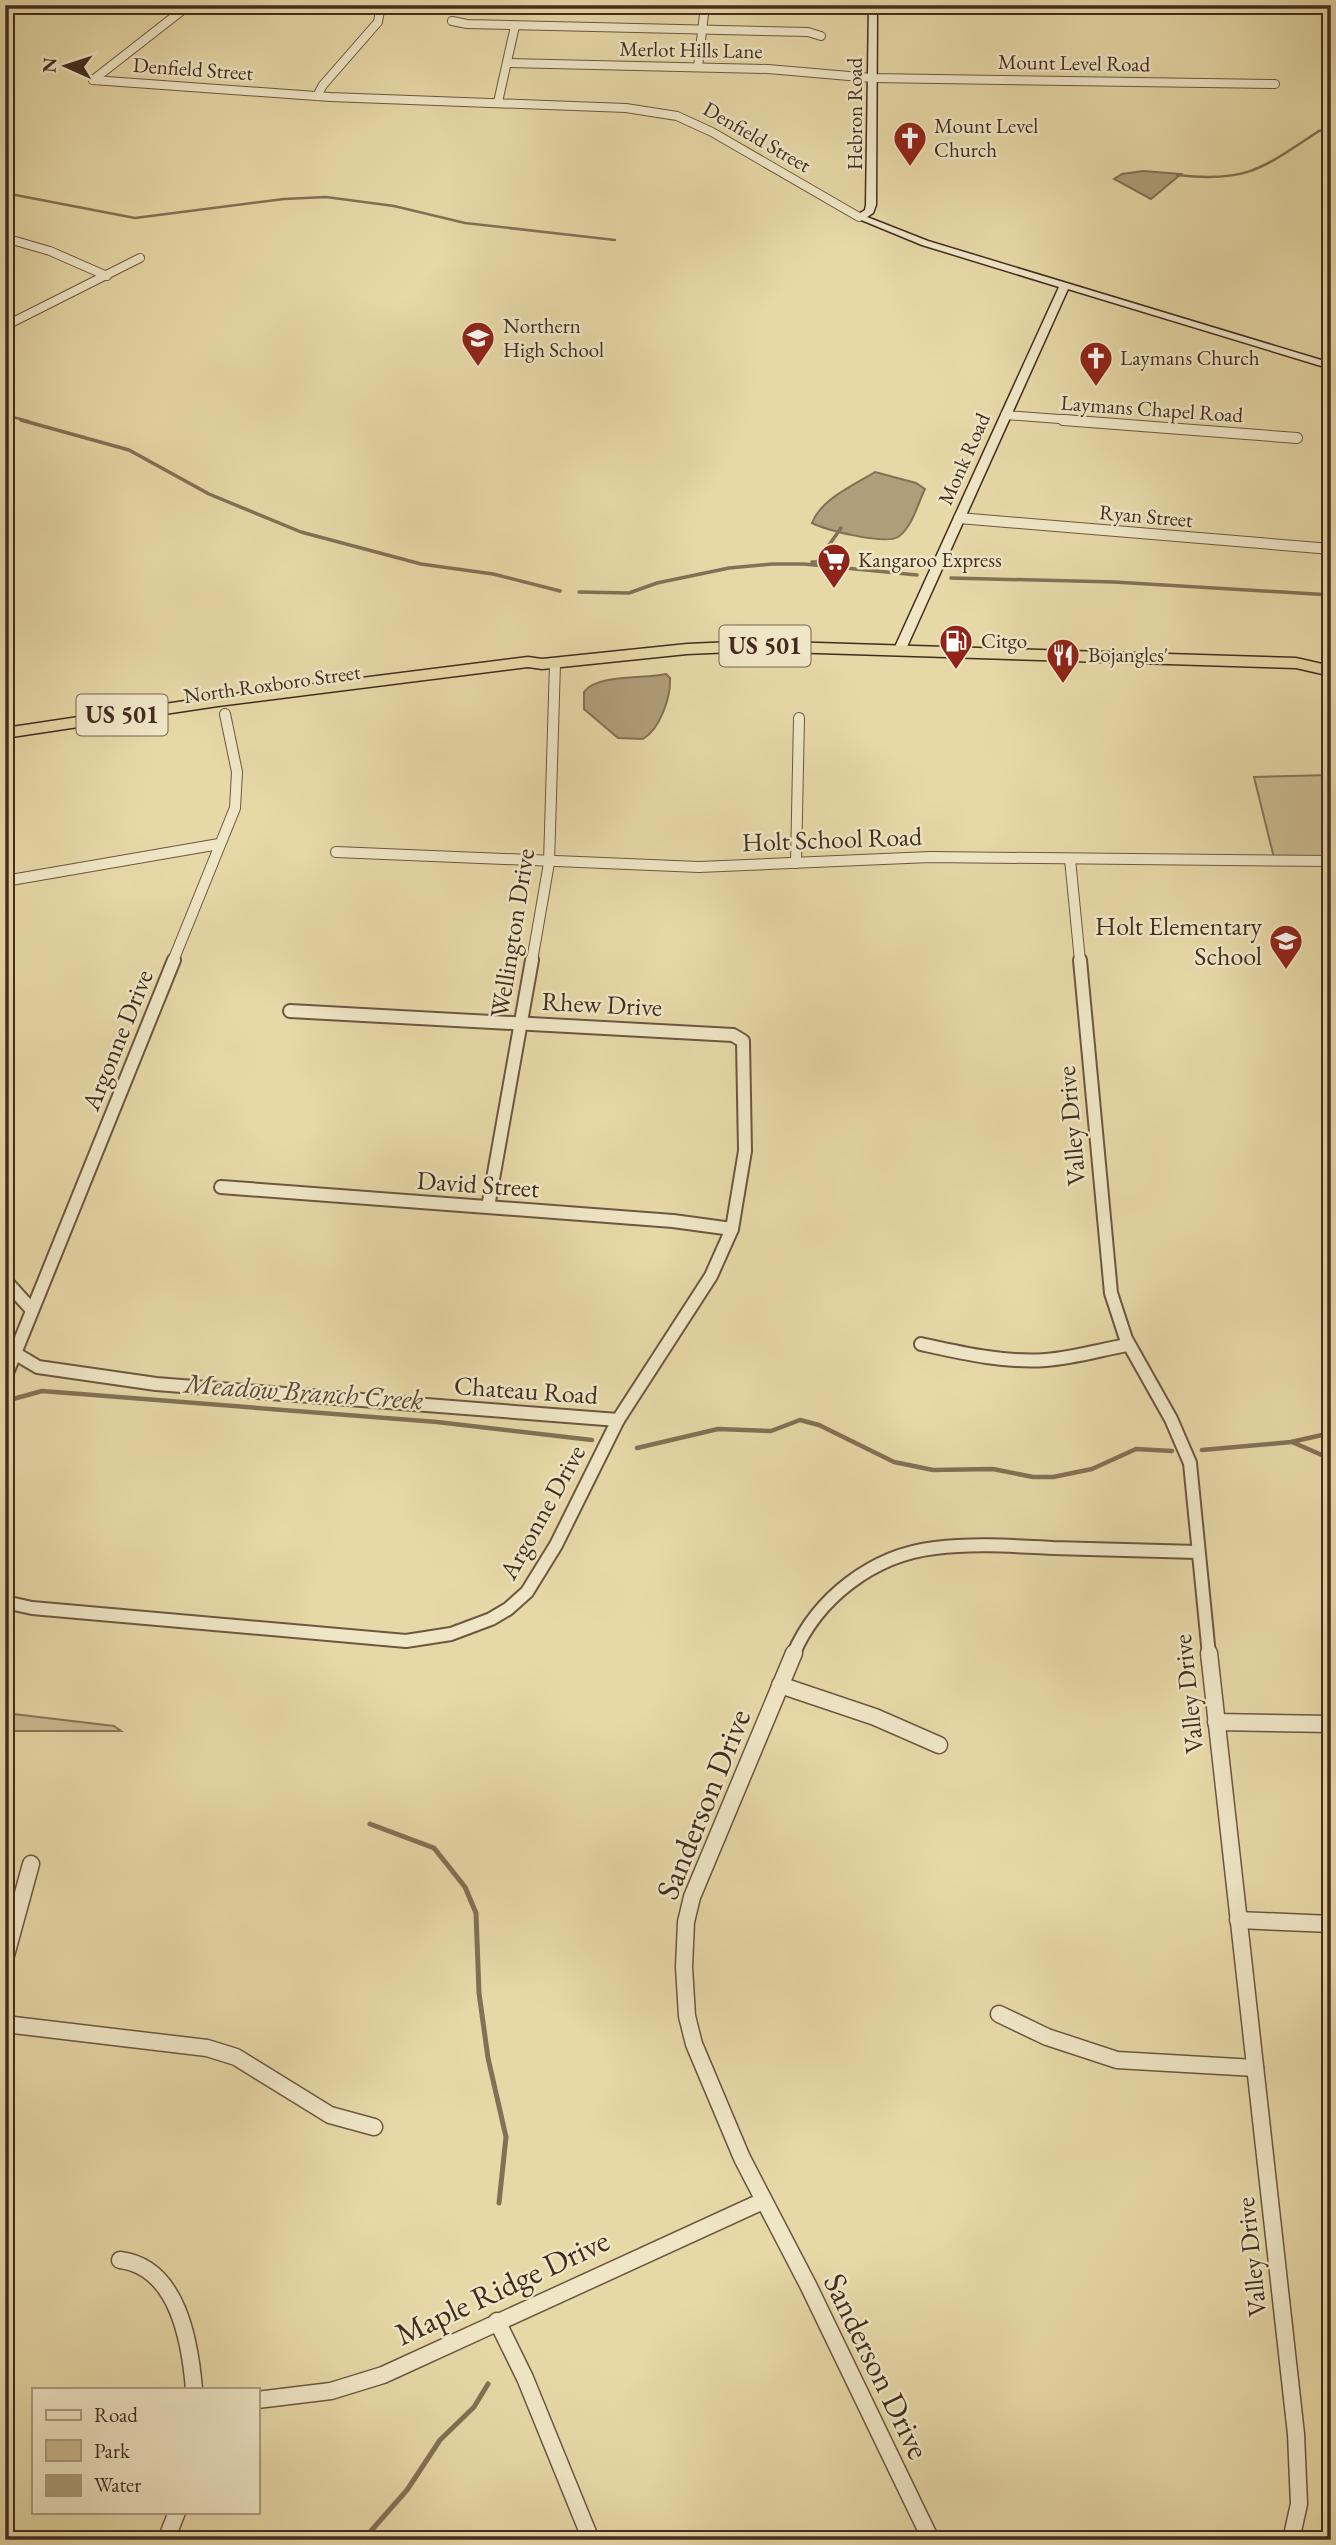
<svg xmlns="http://www.w3.org/2000/svg" width="1336" height="2545" font-family="'EB Garamond',serif">
	<rect width="100%" height="100%" fill="#e7d8a7"/>
	<filter id="stains"><feTurbulence type="fractalNoise" baseFrequency=".00286" numOctaves="4"/><feColorMatrix values="0 0 0 0 .2 0 0 0 0 .09 0 0 0 0 .02 0 0 0 .5 -.17"/></filter>
	<radialGradient id="worn" r=".72"><stop offset=".6" stop-color="#630" stop-opacity="0"/><stop offset="1" stop-color="#630" stop-opacity=".3"/></radialGradient>
	<!-- green -->
	<g fill="#cbbb90" stroke="#877458" stroke-width="2">
		<path d="M1331,775V858H1274L1254,777Z"/>
		<path d="M5,1713L114,1726L121,1731H5Z"/>
	</g>
	<!-- water -->
	<g fill="#af9e79" stroke="#847055" stroke-width="2">
		<path d="M1143,171L1181,174L1151,199L1114,179L1122,174Z"/>
		<path d="M875,472L916,483L925,489C918,503 912,528 898,537C884,545 826,530 812,523C821,499 854,485 875,472Z"/>
		<path d="M666,674L670,678C671,697 660,729 643,739L618,738L584,709V692C596,674 646,679 666,674Z"/>
	</g>
	<g fill="none" stroke-linecap="round" stroke-linejoin="round">
		<!-- stream-far3 -->
		<g stroke="#847055" stroke-width="2.5">
			<path d="M1177,175C1248,183 1262,168 1319,131L1331,129"/>
			<path d="M5,193L135,218L284,199L326,197L394,206L465,223L615,240"/>
			<path d="M5,415L28,421"/>
		</g>
		<!-- stream-far2 -->
		<g stroke="#847055" stroke-width="3.5">
			<path d="M21,420L129,450L209,494L301,532L421,564L493,574L560,591"/>
			<path d="M812,562H817L841,528"/>
			<path d="M951,578L1114,582L1331,595"/>
			<path d="M579,592L629,593L657,583L729,568L772,564H804L917,575"/>
		</g>
		<!-- stream-far1 -->
		<g stroke="#847055" stroke-width="4.5">
			<path d="M13,1399L42,1391L437,1422L592,1440"/>
			<path d="M1292,1442L1331,1459"/>
			<path d="M637,1448L718,1429L771,1431L800,1420L819,1425L894,1462L933,1470L993,1469L1033,1477H1053L1092,1469L1136,1449L1172,1451"/>
			<path d="M1202,1450L1291,1442L1331,1433"/>
		</g>
		<!-- stream -->
		<g stroke="#847055" stroke-width="5">
			<path d="M370,1824L434,1848L465,1887L476,1913L479,1993L488,2058L506,2137L499,2203"/>
			<path d="M363,2540L407,2490L440,2440L474,2407L488,2384"/>
		</g>
		<defs>
			<g id="street-far3">
				<path d="M452,21L467,24L808,32L821,36"/>
				<path d="M508,63L768,69L872,78L1275,84"/>
				<path d="M698,67L705,5"/>
				<path d="M93,80L330,97L626,108L677,116L712,132L859,217"/>
				<path d="M93,80L189,5"/>
				<path d="M317,96L323,85L378,22L381,5"/>
				<path d="M498,102L515,26"/>
				<path d="M5,238L50,251L107,276"/>
				<path d="M5,326L140,258"/>
				<path d="M1005,415L1086,421"/>
			</g>
			<g id="street-far2">
				<path d="M1063,420L1297,438"/>
				<path d="M959,518L1331,549"/>
				<path d="M336,852L699,867L930,857L1331,861"/>
				<path d="M1070,859L1080,961"/>
				<path d="M796,863L799,718"/>
				<path d="M5,881L219,844"/>
				<path d="M173,961L235,808L237,772L225,714"/>
				<path d="M532,961L549,863L555,663"/>
			</g>
			<g id="street-far1">
				<path d="M1080,960L1111,1293L1126,1339L1171,1419L1190,1463L1209,1655"/>
				<path d="M221,1187L673,1221L732,1229"/>
				<path d="M488,1207L532,960"/>
				<path d="M5,1280L31,1309"/>
				<path d="M921,1344C962,1353 1004,1363 1046,1360C1073,1358 1100,1350 1127,1345"/>
				<path d="M16,1354L38,1367L156,1384L618,1420"/>
				<path d="M5,1378L174,960"/>
				<path d="M5,1602L32,1608L406,1641L451,1634L491,1619L508,1609L527,1592L556,1545L618,1420L711,1276L732,1229L745,1151L743,1041L733,1035L290,1011"/>
				<path d="M793,1655C817,1598 873,1555 935,1548C974,1543 1014,1546 1053,1548C1101,1549 1149,1551 1197,1552"/>
			</g>
			<g id="street">
				<path d="M794,1653L692,1897L686,1922L684,1967L687,2016L694,2044L742,2158L809,2287L931,2540"/>
				<path d="M1209,1653L1296,2434L1299,2504L1291,2540"/>
				<path d="M780,1685L875,1717L939,1745"/>
				<path d="M1216,1722L1331,1724"/>
				<path d="M1238,1920L1331,1924"/>
				<path d="M5,1959L31,1864"/>
				<path d="M999,2014L1047,2037L1117,2060L1255,2068"/>
				<path d="M5,2024L207,2048L236,2057L330,2115L374,2127"/>
				<path d="M120,2260C178,2267 190,2342 194,2389"/>
				<path d="M497,2321L525,2378L591,2540"/>
				<path d="M257,2400L331,2391L383,2375L763,2201"/>
				<path d="M166,2540L177,2512"/>
			</g>
			<path id="secondary" d="M869,5H877L876,205L873,213L867,217L928,241L1331,363V369L1068,289L906,649L900,653L894,649L1059,287L922,245L854,217L865,210L866,205Z"/>
			<path id="highway" d="M756,641L1296,658L1331,666V676L1296,668L756,651L687,654L542,669L528,667L218,706L5,738V728L218,696L528,657L542,659L687,644Z"/>
		</defs>
		<!-- street-far3 casing -->
		<use href="#street-far3" stroke="#6c5741" stroke-width="10"/>
		<!-- street-far2 casing -->
		<use href="#street-far2" stroke="#6c5741" stroke-width="12"/>
		<!-- street-far1 casing -->
		<use href="#street-far1" stroke="#6c5741" stroke-width="16"/>
		<!-- street casing -->
		<use href="#street" stroke="#6c5741" stroke-width="19"/>
		<!-- secondary casing -->
		<use href="#secondary" stroke="#432c1f" stroke-width="3"/>
		<!-- highway casing -->
		<use href="#highway" stroke="#432c1f" stroke-width="3"/>
		<!-- street-far3 -->
		<use href="#street-far3" stroke="#efe6c6" stroke-width="8"/>
		<!-- street-far2 -->
		<use href="#street-far2" stroke="#efe6c6" stroke-width="10"/>
		<!-- street-far1 -->
		<use href="#street-far1" stroke="#efe6c6" stroke-width="12"/>
		<!-- street -->
		<use href="#street" stroke="#efe6c6" stroke-width="16"/>
		<!-- secondary -->
		<use href="#secondary" fill="#efe6c6" fill-rule="evenodd"/>
		<!-- highway -->
		<use href="#highway" fill="#e7d8a7" fill-rule="evenodd"/>
	</g>
	<!-- icons -->
	<defs>
		<symbol id="church-pin" viewBox="-11 -11 22 30"><path d="M0 17L-7.5 6A9.5 9.5 0 1 1 7.5 6Z" fill="#8f2418" stroke="#efe6c6"/><path d="M-1.2-6h2.4v3.5h3.3v2.4h-3.3V6h-2.4V-.1h-3.3v-2.4h3.3Z" fill="#fff"/></symbol>
		<symbol id="school-pin" viewBox="-11 -11 22 30"><path d="M0 17L-7.5 6A9.5 9.5 0 1 1 7.5 6Z" fill="#8f2418" stroke="#efe6c6"/><path d="M0-5L7-2L0 1L-7-2ZM-4 1L0 2.5L4 1V4Q0 6-4 4Z" fill="#fff"/></symbol>
		<symbol id="supermarket-pin" viewBox="-11 -11 22 30"><path d="M0 17L-7.5 6A9.5 9.5 0 1 1 7.5 6Z" fill="#8f2418" stroke="#efe6c6"/><path d="M-6-5.5h2.5l.6 2H6L4.5 2H-2.5L-4.4-4H-6ZM-1.5 3.2a1.3 1.3 0 1 0 .1 0ZM3 3.2a1.3 1.3 0 1 0 .1 0Z" fill="#fff"/></symbol>
		<symbol id="fuel-pin" viewBox="-11 -11 22 30"><path d="M0 17L-7.5 6A9.5 9.5 0 1 1 7.5 6Z" fill="#8f2418" stroke="#efe6c6"/><path d="M-5.5-6h7V0h2V4h1.3V-2.5L3-4.5l.8-.8L6-3V5H2.5V1h-1V6h-7ZM-4.2-4.7v3.2H.2V-4.7Z" fill="#fff"/></symbol>
		<symbol id="restaurant-pin" viewBox="-11 -11 22 30"><path d="M0 17L-7.5 6A9.5 9.5 0 1 1 7.5 6Z" fill="#8f2418" stroke="#efe6c6"/><path d="M-5-6h1v4h1v-4h1v4h1v-4h1v5L-1.5 .5V6h-2V.5L-5-1ZM5-6V6H3V1.5H1.5Q1.5-4 5-6Z" fill="#fff"/></symbol>
	</defs>
	<g fill-rule="evenodd">
		<use href="#church-pin" x="891" y="119" width="38" height="52"/>
		<use href="#school-pin" x="459" y="319" width="38" height="52"/>
		<use href="#church-pin" x="1077" y="339" width="38" height="52"/>
		<use href="#supermarket-pin" x="815" y="541" width="38" height="52"/>
		<use href="#fuel-pin" x="937" y="622" width="38" height="52"/>
		<use href="#restaurant-pin" x="1044" y="636" width="38" height="52"/>
		<use href="#school-pin" x="1267" y="922" width="38" height="52"/>
	</g>
	<g text-anchor="middle" stroke-width="5" stroke-linejoin="round" paint-order="stroke">
		<!-- far-street labels -->
		<g font-size="21" fill="#432c1f" stroke="#efe6c6">
			<text transform="translate(691 50) rotate(1)" y="7">Merlot Hills Lane</text>
			<text transform="translate(1074 63) rotate(1)" y="7">Mount Level Road</text>
			<text transform="translate(193 69) rotate(4)" y="7">Denfield Street</text>
			<text transform="translate(855 114) rotate(-90)" y="7">Hebron Road</text>
			<text transform="translate(757 137) rotate(30)" y="7">Denfield Street</text>
			<text transform="translate(1152 409) rotate(4)" y="7">Laymans Chapel Road</text>
			<text transform="translate(964 459) rotate(-66)" y="7">Monk Road</text>
			<text transform="translate(1146 516) rotate(5)" y="7">Ryan Street</text>
			<text transform="translate(272 684) rotate(-8)" y="7">North Roxboro Street</text>
		</g>
		<!-- far-poi labels -->
		<g font-size="21" fill="#432c1f" stroke="#efe6c6" text-anchor="start">
			<text x="934" y="133">Mount Level<tspan x="934" dy="24">Church</tspan></text>
			<text x="503" y="333">Northern<tspan x="503" dy="24">High School</tspan></text>
			<text x="1120" y="365">Laymans Church</text>
			<text x="858" y="567">Kangaroo Express</text>
			<text x="981" y="648">Citgo</text>
			<text x="1088" y="662">Bojangles'</text>
		</g>
		<!-- shield labels -->
		<g fill="#efe6c6" stroke="#776451" stroke-width="2">
			<rect x="719.5" y="625.5" width="91" height="41" rx="5"/>
			<rect x="76.5" y="694.5" width="91" height="41" rx="5"/>
		</g>
		<g font-size="24" font-weight="bold" fill="#432c1f">
			<text x="765" y="654">US 501</text>
			<text x="122" y="723">US 501</text>
		</g>
		<!-- street labels -->
		<g font-size="26" fill="#432c1f" stroke="#efe6c6">
			<text transform="translate(832 839) rotate(-2)" y="9">Holt School Road</text>
			<text transform="translate(512 933) rotate(-81)" y="9">Wellington Drive</text>
			<text transform="translate(602 1004) rotate(3)" y="9">Rhew Drive</text>
			<text transform="translate(117 1040) rotate(-68)" y="9">Argonne Drive</text>
			<text transform="translate(1071 1126) rotate(-95)" y="9">Valley Drive</text>
			<text transform="translate(478 1184) rotate(4)" y="9">David Street</text>
			<text transform="translate(526 1390) rotate(4)" y="9">Chateau Road</text>
			<text transform="translate(542 1512) rotate(-61)" y="9">Argonne Drive</text>
			<text transform="translate(1188 1694) rotate(-96)" y="9">Valley Drive</text>
			<text transform="translate(1251 2257) rotate(-96)" y="9">Valley Drive</text>
		</g>
		<!-- poi labels -->
		<g font-size="26" fill="#432c1f" stroke="#efe6c6" text-anchor="end">
			<text x="1262" y="935">Holt Elementary<tspan x="1262" dy="30">School</tspan></text>
		</g>
		<!-- water labels -->
		<g font-size="28" font-style="italic" fill="#5e4836" stroke="#efe6c6">
			<text transform="translate(304 1391) rotate(4)" y="10">Meadow Branch Creek</text>
		</g>
		<!-- near-street labels -->
		<g font-size="32" fill="#432c1f" stroke="#efe6c6">
			<text transform="translate(703 1804) rotate(-68)" y="11">Sanderson Drive</text>
			<text transform="translate(502 2287) rotate(-25)" y="11">Maple Ridge Drive</text>
			<text transform="translate(877 2366) rotate(64)" y="11">Sanderson Drive</text>
		</g>
	</g>
	<!-- margin -->
	<rect width="1336" height="2545" fill="none" stroke="#e7d8a7" stroke-width="28"/>
	<rect x="7" y="7" width="1322" height="2531" fill="none" stroke="#432c1f" stroke-width="3.5"/>
	<rect x="14" y="14" width="1308" height="2517" fill="none" stroke="#432c1f" stroke-width="2"/>
	<!-- legend -->
	<rect x="32" y="2388" width="228" height="126" fill="#efe6c6" stroke="#aa9c83" stroke-width="2"/>
	<rect x="46" y="2410" width="35" height="10" fill="#efe6c6" stroke="#aa9c83" stroke-width="2"/>
	<text x="94" y="2422" font-size="21" fill="#432c1f">Road</text>
	<rect x="46" y="2440" width="35" height="21" fill="#cbbb90" stroke="#aa9c83" stroke-width="2"/>
	<text x="94" y="2458" font-size="21" fill="#432c1f">Park</text>
	<rect x="46" y="2475" width="35" height="21" fill="#af9e79" stroke="#aa9c83" stroke-width="2"/>
	<text x="94" y="2492" font-size="21" fill="#432c1f">Water</text>
	<!-- north arrow -->
	<g transform="translate(66 66) rotate(273)" stroke="#efe6c6" stroke-width="5" paint-order="stroke">
	<path d="M0-5L12 26L0 18L-12 26Z" fill="#432c1f"/>
	<text y="-10" font-size="19" font-weight="bold" text-anchor="middle" fill="#432c1f">N</text>
	</g>
	<rect width="100%" height="100%" filter="url(#stains)"/>
	<rect width="100%" height="100%" fill="url(#worn)"/>
</svg>
